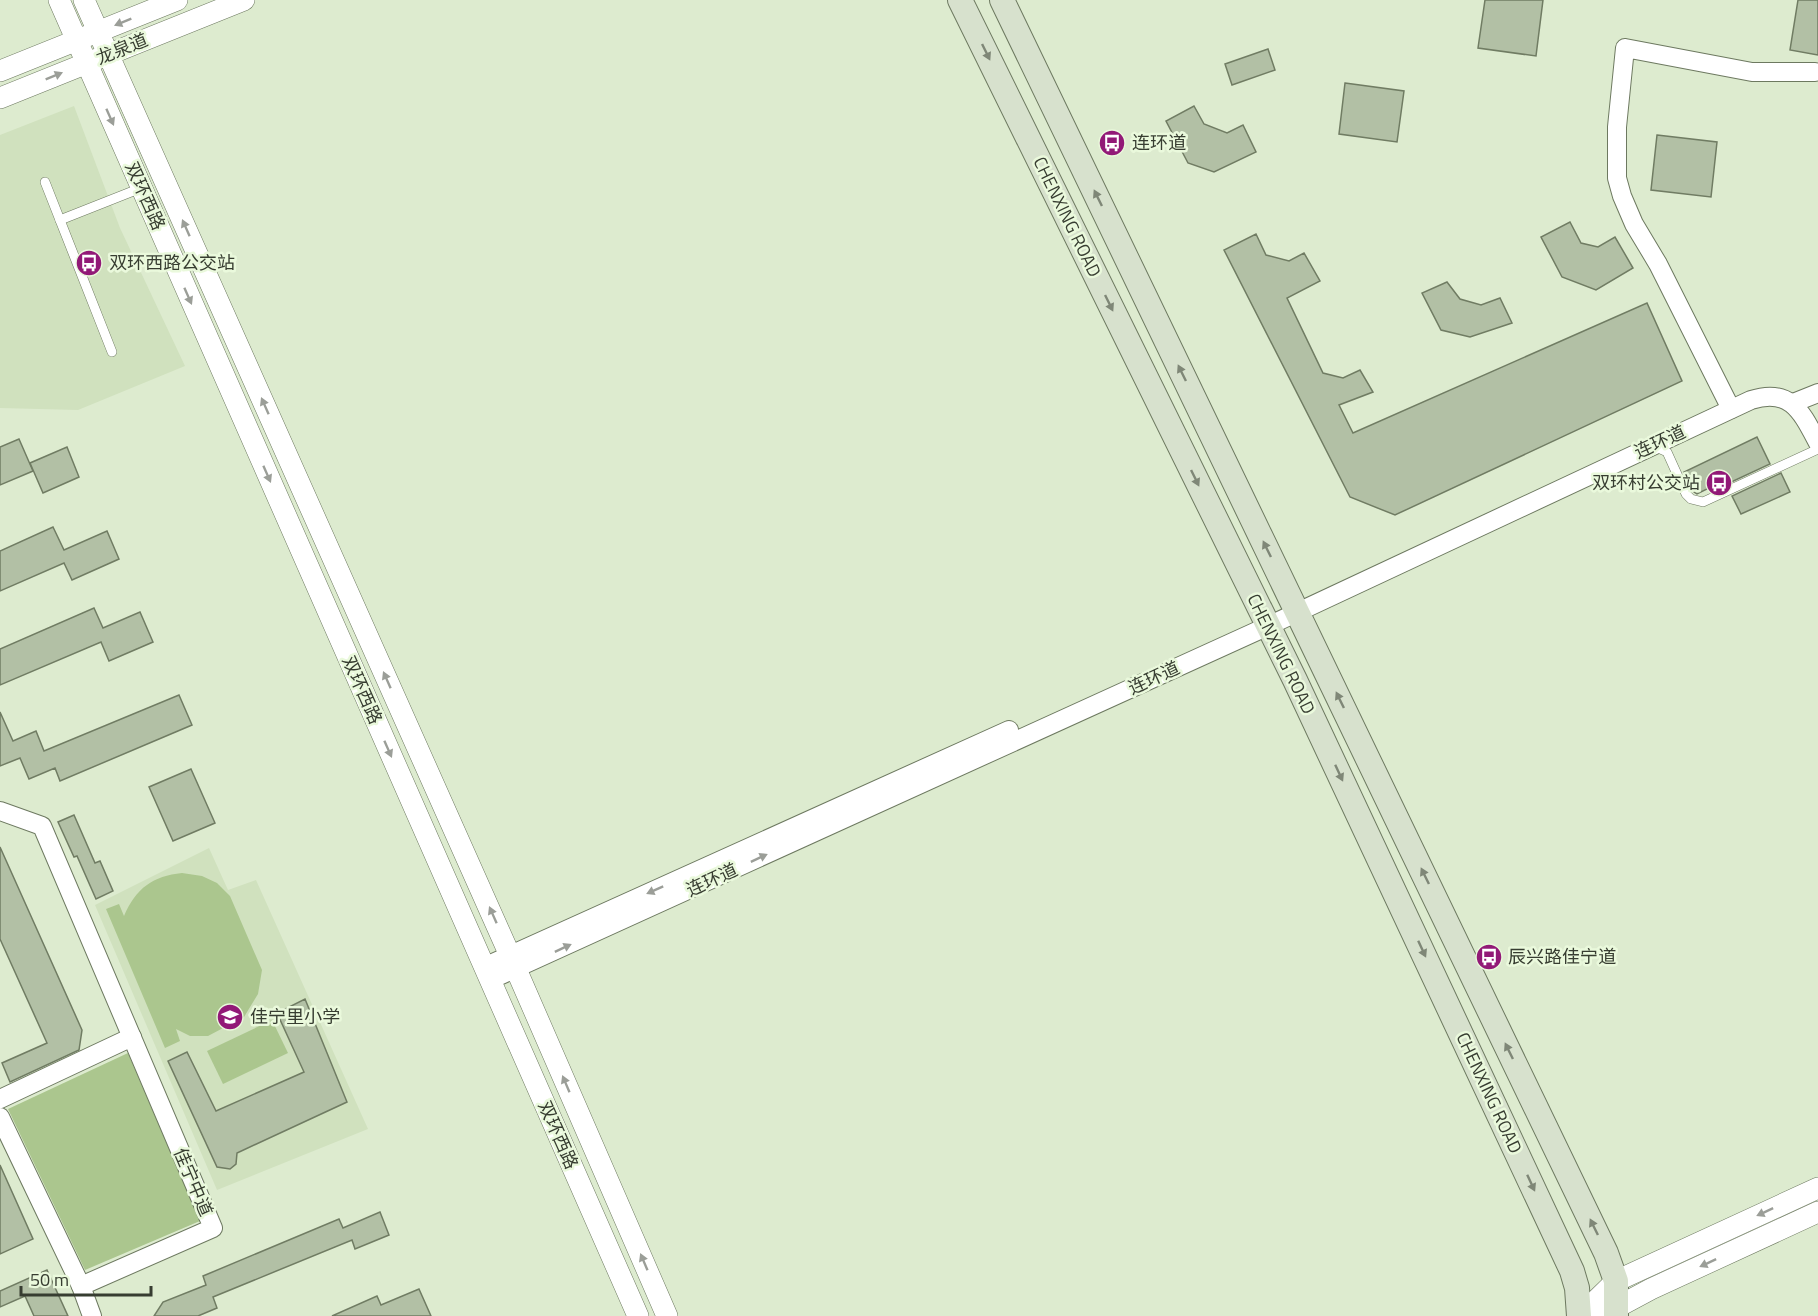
<svg xmlns="http://www.w3.org/2000/svg" width="1818" height="1316" font-family="'Titillium Web','Noto Sans SC',sans-serif">
	<rect width="100%" height="100%" fill="#ddebcf"/>
	<!-- built -->
	<g fill="#d0e1be">
		<path d="M74,106L120,228L185,366L78,410L0,408V135Z"/>
		<path d="M209,848L228,890L256,880L368,1129L217,1190L95,905Z"/>
	</g>
	<!-- green -->
	<g fill="#abc68e">
		<path d="M182,873L202,876L217,883L230,896L262,970L258,994L244,1017L208,1036H190L176,1029L180,1041L165,1048L106,909L119,904L124,916C136,888 153,876 182,873Z"/>
		<path d="M272,1020L288,1053L223,1084L207,1051Z"/>
		<path d="M128,1053L200,1221L85,1270L8,1109Z"/>
	</g>
	<!-- building -->
	<g fill="#b2c0a5" stroke="#707c63" stroke-width="1.5">
		<path d="M1485,0H1543L1536,56L1478,48Z"/>
		<path d="M1798,0H1818V55L1790,50Z"/>
		<path d="M1268,49L1275,70L1232,85L1225,64Z"/>
		<path d="M1345,83L1404,91L1397,142L1339,134Z"/>
		<path d="M1194,106L1204,124L1227,133L1243,125L1256,152L1214,172L1188,163L1166,121Z"/>
		<path d="M1657,135L1717,142L1711,197L1651,190Z"/>
		<path d="M1570,222L1581,243L1598,247L1615,237L1633,268L1596,290L1562,277L1541,237Z"/>
		<path d="M1256,234L1266,255L1289,261L1304,253L1320,281L1287,298L1323,373L1343,378L1360,370L1373,392L1339,405L1353,433L1647,303L1682,381L1395,515L1350,497L1224,250Z"/>
		<path d="M1447,282L1460,299L1481,305L1500,298L1512,323L1470,337L1441,330L1422,293Z"/>
		<path d="M1757,437L1770,464L1727,484L1725,480L1697,494L1694,492L1684,472Z"/>
		<path d="M19,439L33,471L0,485V447Z"/>
		<path d="M67,447L79,477L43,493L30,463Z"/>
		<path d="M1781,473L1790,492L1741,514L1732,496Z"/>
		<path d="M53,527L64,550L107,531L119,559L72,580L64,563L0,591V551Z"/>
		<path d="M94,608L103,628L140,612L153,642L109,661L101,642L0,685V649Z"/>
		<path d="M179,695L192,725L60,781L55,768L29,779L20,758L0,766V712L13,741L36,731L44,751Z"/>
		<path d="M191,769L215,823L173,841L149,787Z"/>
		<path d="M74,815L95,863L100,861L113,891L96,899L77,856L74,857L58,822Z"/>
		<path d="M0,847L82,1030L79,1050L10,1082L2,1063L47,1043L0,939Z"/>
		<path d="M305,999L347,1102L237,1153L236,1164L230,1169L217,1167L168,1061L187,1052L216,1111L304,1072L277,1013Z"/>
		<path d="M0,1165L33,1239L0,1254Z"/>
		<path d="M380,1212L389,1235L355,1249L352,1240L213,1297L217,1308L198,1316H154L163,1302L206,1285L203,1276L339,1219L343,1228Z"/>
		<path d="M47,1270L68,1316H34L25,1296L0,1307V1291Z"/>
		<path d="M419,1289L431,1316H332L377,1296L381,1305Z"/>
	</g>
	<g fill="none" stroke-linecap="round" stroke-linejoin="round">
		<defs>
			<g id="service">
				<path d="M45,182L112,352"/>
				<path d="M60,220L141,188"/>
				<path d="M1656,447L1667,452L1686,494L1691,499L1703,502L1818,449"/>
			</g>
			<g id="minor">
				<path d="M1793,403L1818,393"/>
				<path d="M1731,409L1658,264L1634,224L1622,196L1617,178V127L1625,48L1752,72H1815"/>
				<path d="M0,811L42,826L213,1228L81,1286"/>
				<path d="M484,967L1009,730"/>
				<path d="M490,980L1268,626L1751,400C1791,387 1802,413 1818,443"/>
				<path d="M0,1099L132,1037"/>
				<path d="M0,1117L81,1286L92,1316"/>
			</g>
			<g id="tertiary">
				<path d="M59,0L638,1316"/>
				<path d="M84,0L516,969L667,1316"/>
				<path d="M0,71L177,0"/>
				<path d="M0,98L244,0"/>
				<path d="M1603,1310L1623,1304L1651,1289L1818,1212"/>
				<path d="M1580,1316L1616,1281L1818,1188"/>
			</g>
			<g id="secondary">
				<path d="M960,0L1295,680L1572,1271L1577,1288L1579,1316"/>
				<path d="M1002,0L1606,1253L1616,1281V1316"/>
			</g>
		</defs>
		<!-- service casing -->
		<use href="#service" stroke="#6d7960" stroke-width="10"/>
		<!-- minor casing -->
		<use href="#minor" stroke="#6d7960" stroke-width="20"/>
		<!-- tertiary casing -->
		<use href="#tertiary" stroke="#6d7960" stroke-width="22"/>
		<!-- secondary casing -->
		<use href="#secondary" stroke="#6d7960" stroke-width="26"/>
		<!-- service -->
		<use href="#service" stroke="#fff" stroke-width="9"/>
		<!-- minor -->
		<use href="#minor" stroke="#fff" stroke-width="18"/>
		<!-- tertiary -->
		<use href="#tertiary" stroke="#fff" stroke-width="21"/>
		<!-- secondary -->
		<use href="#secondary" stroke="#d7e1cd" stroke-width="24"/>
	</g>
	<!-- one-way arrows -->
	<defs><path id="oneway-solid" d="M-6-.8H1V-3.2L6.5 0L1 3.2V.8H-6Z" transform="scale(1.5)"/></defs>
	<g fill="#9b9e98">
		<use href="#oneway-solid" transform="translate(123 22) rotate(158)"/>
		<use href="#oneway-solid" transform="translate(54 76) rotate(-22)"/>
		<use href="#oneway-solid" transform="translate(110 117) rotate(66)"/>
		<use href="#oneway-solid" transform="translate(186 228) rotate(-114)"/>
		<use href="#oneway-solid" transform="translate(188 296) rotate(66)"/>
		<use href="#oneway-solid" transform="translate(265 406) rotate(-114)"/>
		<use href="#oneway-solid" transform="translate(267 474) rotate(66)"/>
		<use href="#oneway-solid" transform="translate(387 680) rotate(-114)"/>
		<use href="#oneway-solid" transform="translate(388 749) rotate(66)"/>
		<use href="#oneway-solid" transform="translate(759 858) rotate(-25)"/>
		<use href="#oneway-solid" transform="translate(655 890) rotate(156)"/>
		<use href="#oneway-solid" transform="translate(493 915) rotate(-114)"/>
		<use href="#oneway-solid" transform="translate(563 948) rotate(-25)"/>
		<use href="#oneway-solid" transform="translate(566 1084) rotate(-113)"/>
		<use href="#oneway-solid" transform="translate(1765 1212) rotate(155)"/>
		<use href="#oneway-solid" transform="translate(644 1262) rotate(-113)"/>
		<use href="#oneway-solid" transform="translate(1708 1263) rotate(155)"/>
	</g>
	<g fill="#7f8777">
		<use href="#oneway-solid" transform="translate(986 52) rotate(64)"/>
		<use href="#oneway-solid" transform="translate(1098 198) rotate(-116)"/>
		<use href="#oneway-solid" transform="translate(1109 303) rotate(64)"/>
		<use href="#oneway-solid" transform="translate(1182 373) rotate(-116)"/>
		<use href="#oneway-solid" transform="translate(1195 478) rotate(64)"/>
		<use href="#oneway-solid" transform="translate(1267 549) rotate(-116)"/>
		<use href="#oneway-solid" transform="translate(1340 700) rotate(-116)"/>
		<use href="#oneway-solid" transform="translate(1339 773) rotate(65)"/>
		<use href="#oneway-solid" transform="translate(1425 876) rotate(-116)"/>
		<use href="#oneway-solid" transform="translate(1422 949) rotate(65)"/>
		<use href="#oneway-solid" transform="translate(1509 1051) rotate(-116)"/>
		<use href="#oneway-solid" transform="translate(1531 1183) rotate(65)"/>
		<use href="#oneway-solid" transform="translate(1594 1227) rotate(-116)"/>
	</g>
	<!-- icons -->
	<defs>
		<symbol id="bus-disc" viewBox="-11 -11 22 22"><circle r="9.5" fill="#921977" stroke="#eaf9dc"/><path d="M-5-6H5V4H4V6H2V4H-2V6H-4V4H-5ZM-3.5-4V0h7V-4ZM-3.5 1.2v1.5H-2V1.2ZM2 1.2v1.5H3.5V1.2Z" fill="#fff"/></symbol>
		<symbol id="school-disc" viewBox="-11 -11 22 22"><circle r="9.5" fill="#921977" stroke="#eaf9dc"/><path d="M0-5L7-2L0 1L-7-2ZM-4 1L0 2.5L4 1V4Q0 6-4 4Z" fill="#fff"/></symbol>
	</defs>
	<g fill-rule="evenodd">
		<use href="#bus-disc" x="1097" y="128" width="30" height="30"/>
		<use href="#bus-disc" x="74" y="248" width="30" height="30"/>
		<use href="#bus-disc" x="1704" y="468" width="30" height="30"/>
		<use href="#bus-disc" x="1474" y="942" width="30" height="30"/>
		<use href="#school-disc" x="215" y="1002" width="30" height="30"/>
	</g>
	<g text-anchor="middle" stroke-width="5" stroke-linejoin="round" paint-order="stroke">
		<!-- street labels -->
		<g font-size="18" fill="#373d31" stroke="#eaf9dc">
			<text transform="translate(122 49) rotate(-22)" y="6">龙泉道</text>
			<text transform="translate(145 196) rotate(66)" y="6">双环西路</text>
			<text transform="translate(1067 217) rotate(64)" y="6">CHENXING ROAD</text>
			<text transform="translate(1660 442) rotate(-25)" y="6">连环道</text>
			<text transform="translate(1281 654) rotate(64)" y="6">CHENXING ROAD</text>
			<text transform="translate(1154 678) rotate(-25)" y="6">连环道</text>
			<text transform="translate(362 690) rotate(66)" y="6">双环西路</text>
			<text transform="translate(712 880) rotate(-25)" y="6">连环道</text>
			<text transform="translate(1489 1093) rotate(65)" y="6">CHENXING ROAD</text>
			<text transform="translate(558 1135) rotate(66)" y="6">双环西路</text>
			<text transform="translate(193 1182) rotate(67)" y="6">佳宁中道</text>
		</g>
		<!-- poi labels -->
		<g font-size="18" fill="#373d31" stroke="#eaf9dc" text-anchor="start">
			<text x="1132" y="149">连环道</text>
			<text x="109" y="269">双环西路公交站</text>
			<text x="1700" y="489" text-anchor="end">双环村公交站</text>
			<text x="1508" y="963">辰兴路佳宁道</text>
			<text x="250" y="1023">佳宁里小学</text>
		</g>
	</g>
	<!-- scale -->
	<path d="M21 1286v9h130v-9" fill="none" stroke="#373d31" stroke-width="3"/>
	<text x="30" y="1286" font-size="18" fill="#373d31" stroke="#eaf9dc" stroke-width="4.5" paint-order="stroke">50 m</text>
</svg>
